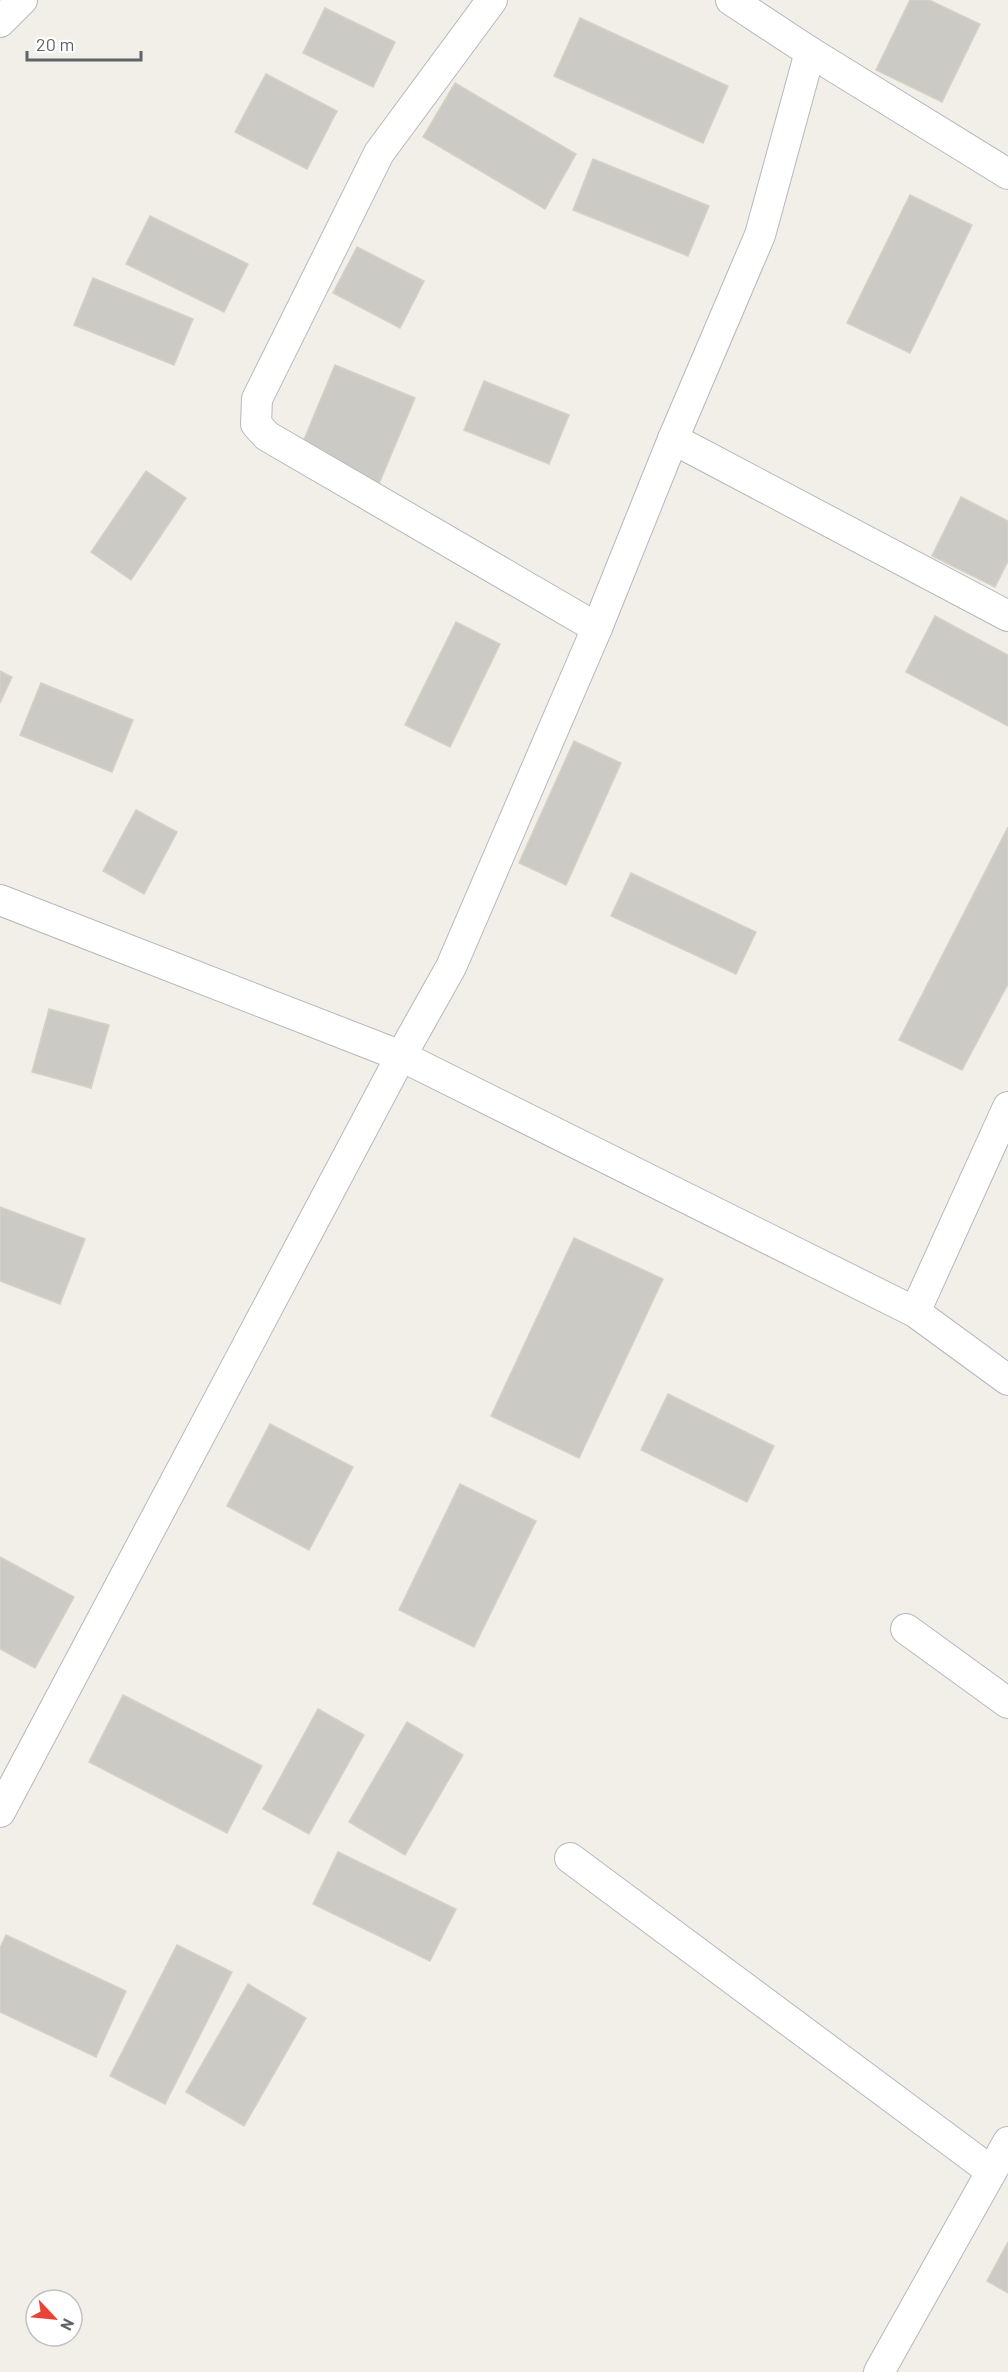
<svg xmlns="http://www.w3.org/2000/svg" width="1008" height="2372" font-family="Barlow,sans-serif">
	<rect width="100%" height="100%" fill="#f1efe8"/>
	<!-- building -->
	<g fill="#cccac5" stroke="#d6d1c6" stroke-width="1.5">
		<path d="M910,0H929L980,24L942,102L876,70Z"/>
		<path d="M325,8L395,42L373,87L303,53Z"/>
		<path d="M580,18L728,86L703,143L554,76Z"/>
		<path d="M266,74L337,111L307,169L235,132Z"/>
		<path d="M455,83L576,154L545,209L423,137Z"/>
		<path d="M593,159L709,206L688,256L573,210Z"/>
		<path d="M910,195L972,225L910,353L847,323Z"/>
		<path d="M150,216L248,264L224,312L126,264Z"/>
		<path d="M357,247L424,281L400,328L333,293Z"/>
		<path d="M93,278L193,319L174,365L74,325Z"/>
		<path d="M335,365L415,398L378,486L298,454Z"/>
		<path d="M484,381L569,415L549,464L464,430Z"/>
		<path d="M146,471L186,498L131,580L91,552Z"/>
		<path d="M961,497L1008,521V561L995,587L932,556Z"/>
		<path d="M935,616L1008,655V726L906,672Z"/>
		<path d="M456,622L500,644L450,747L405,725Z"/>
		<path d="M0,671L12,677L0,703Z"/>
		<path d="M41,683L133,720L112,772L20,735Z"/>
		<path d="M574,741L621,763L566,885L519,863Z"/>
		<path d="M136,810L177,832L144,894L103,871Z"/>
		<path d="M1008,827V984L962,1070L899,1040Z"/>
		<path d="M631,873L756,932L736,974L611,916Z"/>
		<path d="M49,1009L109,1025L91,1088L32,1072Z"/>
		<path d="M0,1207L85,1239L60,1304L0,1281Z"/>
		<path d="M574,1238L663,1279L579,1458L491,1416Z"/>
		<path d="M668,1394L774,1446L747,1502L641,1450Z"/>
		<path d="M270,1424L353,1467L309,1550L227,1506Z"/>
		<path d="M460,1484L536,1521L474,1647L399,1610Z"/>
		<path d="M0,1557L74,1597L35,1668L0,1649Z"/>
		<path d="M123,1695L262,1766L227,1833L89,1762Z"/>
		<path d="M318,1709L364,1735L309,1834L263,1809Z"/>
		<path d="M407,1722L463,1755L405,1855L349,1822Z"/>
		<path d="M338,1852L456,1909L430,1961L313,1904Z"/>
		<path d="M6,1935L126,1991L96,2057L0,2012V1948Z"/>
		<path d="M177,1945L232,1972L165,2104L110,2076Z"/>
		<path d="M248,1984L306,2018L244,2126L186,2092Z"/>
		<path d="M1008,2242V2293L987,2281Z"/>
	</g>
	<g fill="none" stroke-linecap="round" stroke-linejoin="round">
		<defs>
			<g id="street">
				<path d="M492,0L379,153L257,399L256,424L267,436L597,628"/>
				<path d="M731,0L810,52L1008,174"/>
				<path d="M0,22L22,0"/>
				<path d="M673,439L1008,616"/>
				<path d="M0,900L401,1056L915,1312L1008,1380"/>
				<path d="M915,1312L1008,1107"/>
				<path d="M906,1629L1008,1703"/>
				<path d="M0,1812L401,1056L451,967L597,628L673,439L760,235L810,52"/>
				<path d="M570,1858L991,2171"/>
				<path d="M879,2372L1008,2142"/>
			</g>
		</defs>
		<!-- street casing -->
		<use href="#street" stroke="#b5b8bc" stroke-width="32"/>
		<!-- street -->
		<use href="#street" stroke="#fff" stroke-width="30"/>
	</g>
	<!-- north arrow -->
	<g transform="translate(54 2318) rotate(116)"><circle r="28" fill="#ffffff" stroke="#bfc1c3" stroke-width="1.5"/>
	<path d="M0-4.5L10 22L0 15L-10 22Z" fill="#ea4335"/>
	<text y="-9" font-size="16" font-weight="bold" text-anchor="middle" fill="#5f6368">N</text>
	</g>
	<!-- scale -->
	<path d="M27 51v9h114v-9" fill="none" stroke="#5f6368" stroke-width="3"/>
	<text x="36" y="51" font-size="18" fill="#5f6368" stroke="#ffffff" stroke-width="4.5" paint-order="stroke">20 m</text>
</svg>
